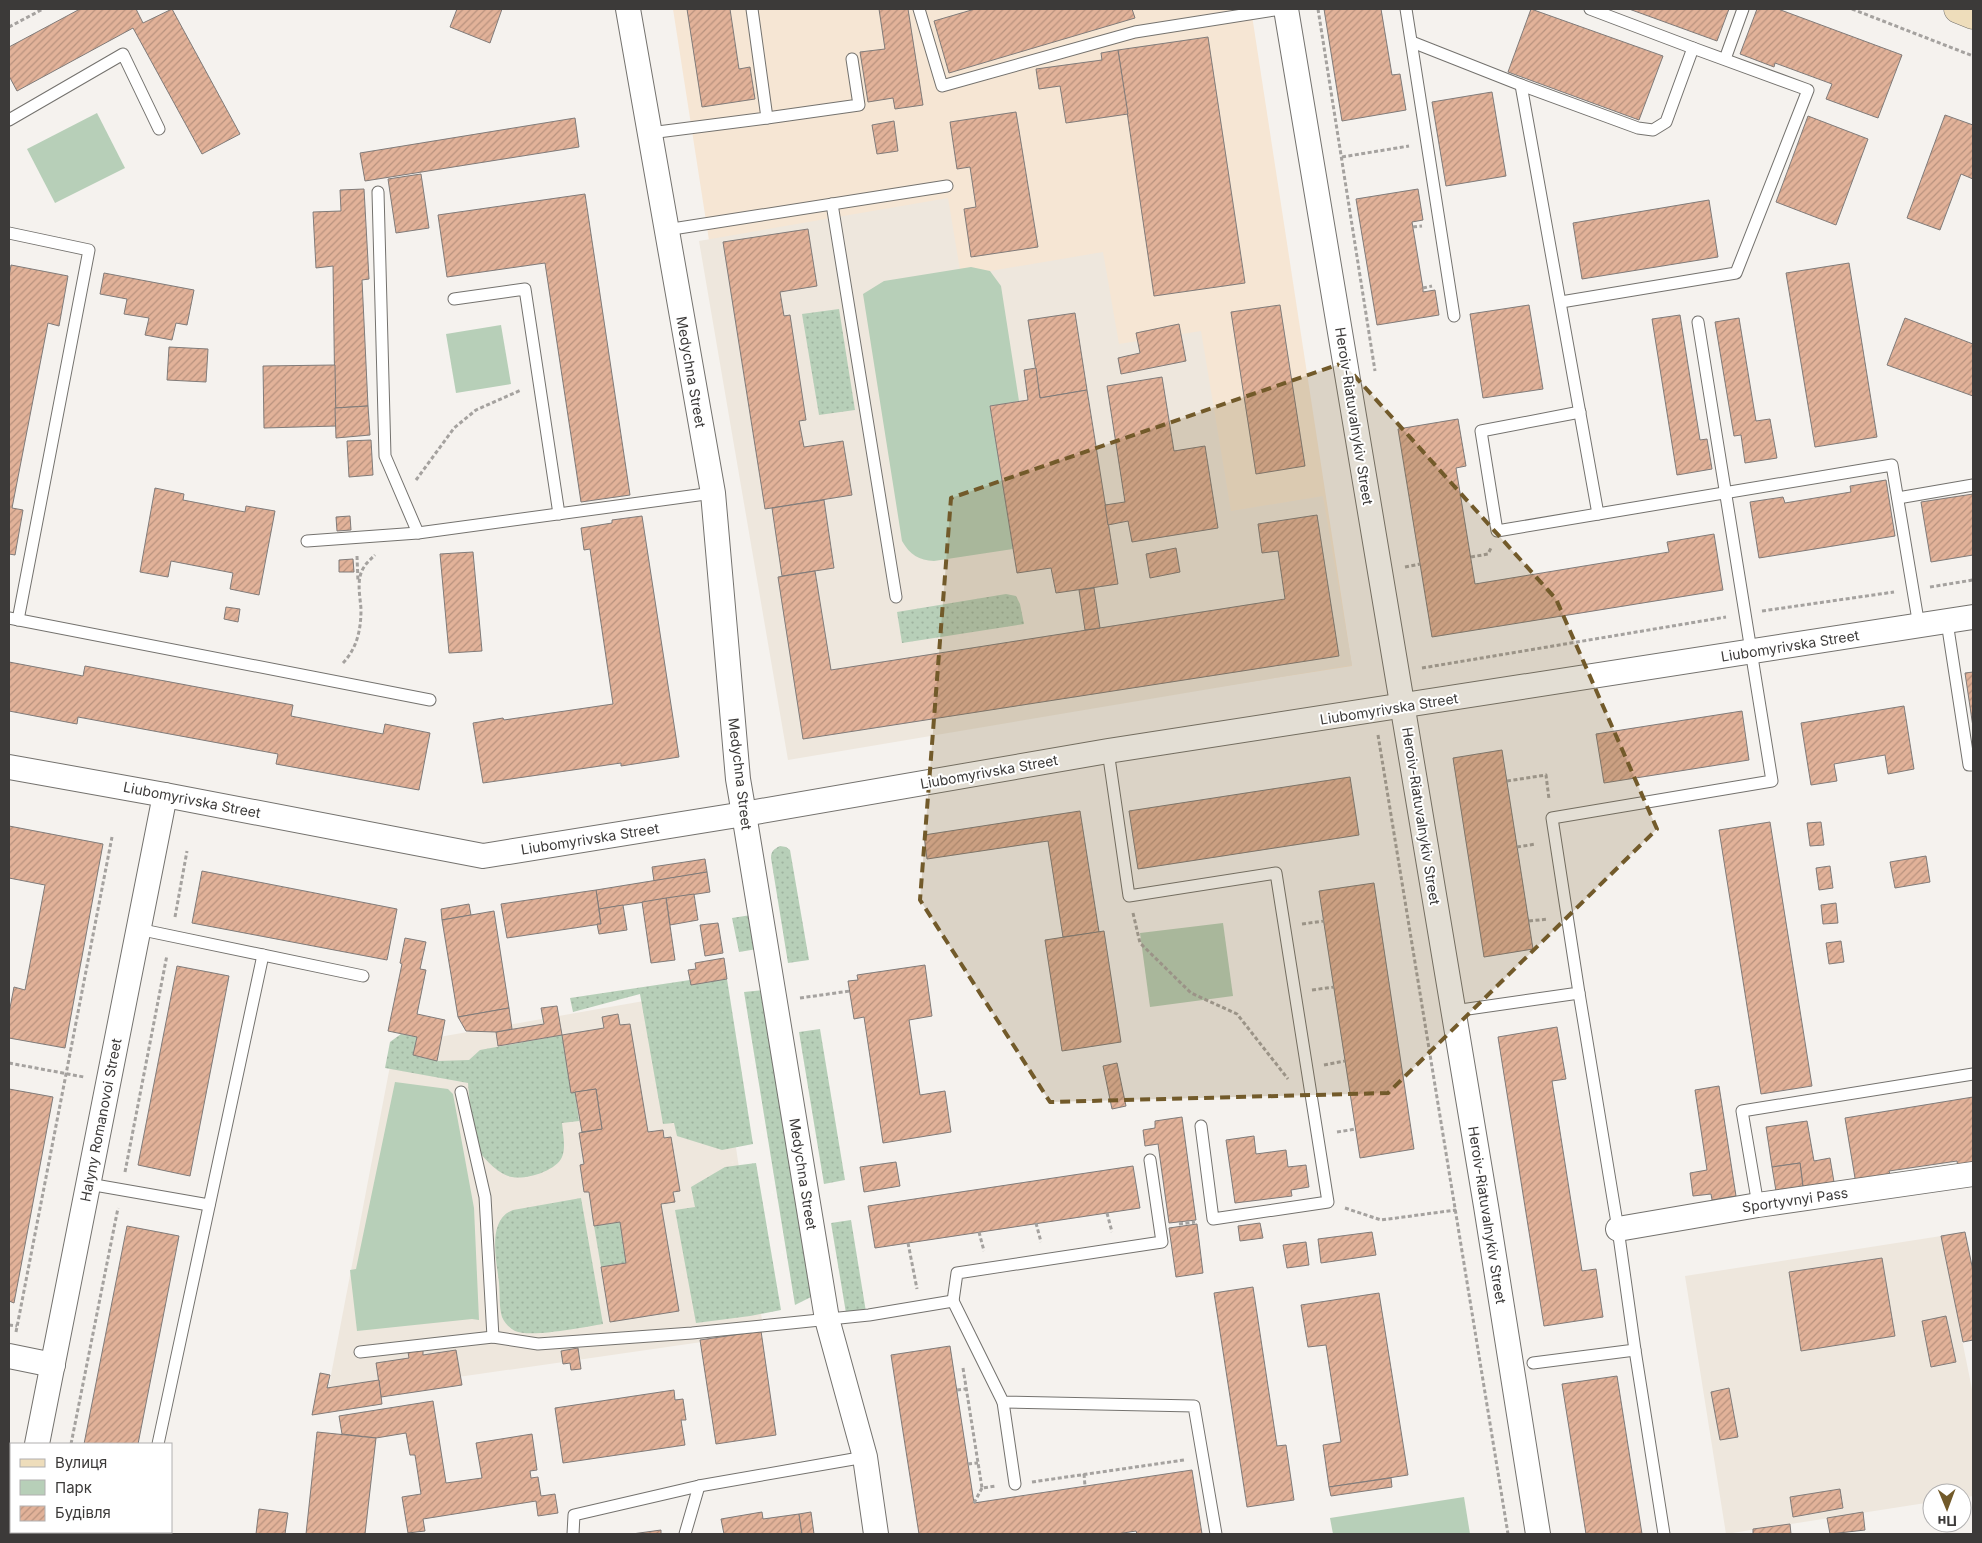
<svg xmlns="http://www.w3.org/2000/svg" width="1982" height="1543" font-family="Inter,sans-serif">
	<defs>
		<pattern id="grass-dots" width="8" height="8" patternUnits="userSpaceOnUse" patternTransform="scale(1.25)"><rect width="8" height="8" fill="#b7cfb8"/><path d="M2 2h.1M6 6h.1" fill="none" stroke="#9eb29f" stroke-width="1.8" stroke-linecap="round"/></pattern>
		<pattern id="building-hatch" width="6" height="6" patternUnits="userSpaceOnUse" patternTransform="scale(1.25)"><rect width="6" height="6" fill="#e2b299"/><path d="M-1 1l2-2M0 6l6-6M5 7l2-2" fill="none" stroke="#b8927e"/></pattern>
	</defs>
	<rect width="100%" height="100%" fill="#f5f2ee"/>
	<!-- commercial -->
	<path fill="#f6e6d4" d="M673,9H1251L1352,666L789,754Z"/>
	<!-- built -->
	<g fill="#eee7dd">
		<path d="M948,198L961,276L1103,252L1119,344L1201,331L1231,511L1323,496L1352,665L788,760L699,241Z"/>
		<path d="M712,989L764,1333L327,1396L394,1045Z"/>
		<path d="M1941,1236L1973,1394V1496L1962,1498V1493H1932V1502L1726,1534L1685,1276Z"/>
	</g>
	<!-- grass -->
	<g fill="url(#grass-dots)">
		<path d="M839,309L855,410L819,415L802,314Z"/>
		<path d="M1006,594L1016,596L1020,604L1024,624L902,643L897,612Z"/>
		<path d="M780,846L786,847L790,850L809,960L788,963L771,858C771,851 774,849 780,846Z"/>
		<path d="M751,915L757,949L739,952L732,918Z"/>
		<path d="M727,979L753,1144L722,1150L677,1136L674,1123L663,1124L640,994L573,1012L570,998L690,980L691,985Z"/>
		<path d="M764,990L813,1296L795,1305L744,992Z"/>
		<path d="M820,1029L845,1180L824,1184L799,1032Z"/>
		<path d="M401,1034L417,1037L413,1055L437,1061L469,1060L480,1050L562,1035L571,1093L575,1092L579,1121L562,1123C563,1134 566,1147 562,1157C556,1171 526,1180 512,1177C499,1175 483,1158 477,1148C473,1139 469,1096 468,1083L385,1068L390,1042Z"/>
		<path d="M756,1163L781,1310L750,1316L696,1323L675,1210L695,1207L691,1187L725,1167Z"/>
		<path d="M581,1198L603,1324C584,1327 531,1338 515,1331C510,1328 505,1324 502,1317C499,1307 500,1294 499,1283C497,1262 486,1220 513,1210Z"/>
		<path d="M851,1220L867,1318L846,1313L831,1223Z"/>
		<path d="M620,1222L626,1263L601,1267L594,1226Z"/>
	</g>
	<!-- park -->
	<g fill="#b7cfb8">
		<path d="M97,113L125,168L55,203L27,149Z"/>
		<path d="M971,267L990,271L1001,286L1019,401L990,406L1013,549L934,561C919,560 910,555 902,541L863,294L884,281Z"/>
		<path d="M501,325L511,384L456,393L446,334Z"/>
		<path d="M1223,923L1233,996L1150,1007L1140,933Z"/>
		<path d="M395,1082L448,1089L453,1094L474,1208L479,1320L472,1319L357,1331L350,1270L356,1269Z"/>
		<path d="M1464,1497L1470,1534H1333L1330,1518Z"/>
	</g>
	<!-- building -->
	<g fill="url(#building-hatch)" stroke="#807b79">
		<path d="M80,9H136L143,23L172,9L240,134L202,154L133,28L17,91L9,76V47Z"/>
		<path d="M457,9H502L490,43L450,27Z"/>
		<path d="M687,9H730L739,69L750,67L755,99L702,107Z"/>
		<path d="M879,9H908L923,105L895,109L893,98L868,102L860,52L885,49Z"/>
		<path d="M975,9H1132L1135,18L949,73L934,21Z"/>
		<path d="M1324,9H1381L1392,75L1400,74L1406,110L1342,121Z"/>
		<path d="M1531,9L1663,56L1639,120L1508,72Z"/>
		<path d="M1629,9H1729L1717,41Z"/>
		<path d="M1757,9H1778L1902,55L1878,118L1826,99L1832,84L1775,63L1774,67L1740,54Z"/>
		<path d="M1208,37L1245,283L1154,296L1118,50Z"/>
		<path d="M1118,50L1128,114L1066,123L1060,86L1039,89L1036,69L1102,60L1101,53Z"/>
		<path d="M1492,92L1506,176L1446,186L1432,102Z"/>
		<path d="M1016,112L1038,247L971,257L964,209L976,207L970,167L957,169L950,122Z"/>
		<path d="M1945,115L1973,125V179L1961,174L1940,230L1907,218Z"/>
		<path d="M1808,116L1868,139L1836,225L1776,202Z"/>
		<path d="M575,118L579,147L365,181L360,153Z"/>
		<path d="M894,121L898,151L877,154L872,125Z"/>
		<path d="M421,174L429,228L396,233L388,179Z"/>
		<path d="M364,189L369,279L362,280L368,406L335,408L333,266L316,268L313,212L341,211L340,190Z"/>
		<path d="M1418,189L1423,220L1412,222L1423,288V292L1435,290L1439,315L1377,325L1356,199Z"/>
		<path d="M585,194L630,495L581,502L545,263L447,277L438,215Z"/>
		<path d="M1709,200L1718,257L1582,279L1573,223Z"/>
		<path d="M808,229L817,286L780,292L784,316L790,315L806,420L799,421L804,447L843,441L852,495L765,509L723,242Z"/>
		<path d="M1849,263L1877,437L1815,447L1786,273Z"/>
		<path d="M11,265L68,276L59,326L48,323L12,508L23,510L15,555L9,554V277Z"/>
		<path d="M104,273L194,290L187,325L176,323L172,340L145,335L149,318L124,314L127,299L100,294Z"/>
		<path d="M1280,305L1305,466L1256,474L1231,312Z"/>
		<path d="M1529,305L1543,389L1483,398L1470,314Z"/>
		<path d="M1075,313L1087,390L1040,398L1028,320Z"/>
		<path d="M1680,315L1700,440L1707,439L1712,469L1677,475L1652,319Z"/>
		<path d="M1739,318L1756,421L1770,419L1777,458L1745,463L1741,435L1734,436L1715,322Z"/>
		<path d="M1905,318L1973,344V396L1887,365Z"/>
		<path d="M1179,324L1186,361L1121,374L1118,358L1140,353L1136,333Z"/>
		<path d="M169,347L208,349L206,382L167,380Z"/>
		<path d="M335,365L336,426L264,428L263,366Z"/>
		<path d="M1036,368L1040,398L1087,390L1118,584L1056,593L1051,568L1017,573L990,406L1028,400L1024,370Z"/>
		<path d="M1162,377L1174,451L1205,446L1218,528L1132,542L1128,521L1108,525L1105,505L1125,502L1107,386Z"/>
		<path d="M368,406L370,435L336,438L335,408Z"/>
		<path d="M1458,419L1466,466L1456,468L1475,584L1669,552L1667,542L1714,534L1723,590L1432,637L1398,429Z"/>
		<path d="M371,440L373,475L349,477L347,441Z"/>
		<path d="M1886,480L1895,536L1759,558L1750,502L1783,497L1785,503L1851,492L1850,486Z"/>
		<path d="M155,488L184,494L183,500L245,512L246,506L275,511L259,595L230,589L233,573L171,561L168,577L140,572Z"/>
		<path d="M1973,494V555L1931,562L1921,502Z"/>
		<path d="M824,500L834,568L782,576L772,508Z"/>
		<path d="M1317,515L1339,656L803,739L778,577L815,571L831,670L1285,599L1278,551L1262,553L1258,524Z"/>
		<path d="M350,516L351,530L337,531L336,517Z"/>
		<path d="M642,516L679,757L621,766V763L483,783L473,723L503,718L504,720L613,704L590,549L584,550L581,528L612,523V520Z"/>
		<path d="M1176,548L1180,572L1150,578L1146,554Z"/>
		<path d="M473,552L482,651L449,653L440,554Z"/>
		<path d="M353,559L354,572H339V560Z"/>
		<path d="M1094,588L1100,628L1085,630L1079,590Z"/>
		<path d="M226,607L240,609L238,622L224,619Z"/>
		<path d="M9,662L83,676L85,666L293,705L291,716L383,734L385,724L430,733L419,790L276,764L278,754L78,717L77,724L9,711Z"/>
		<path d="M1973,672V727L1965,673Z"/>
		<path d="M1904,706L1914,769L1888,774L1885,755L1834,764L1837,781L1811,785L1801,723Z"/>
		<path d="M1742,711L1749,760L1604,783L1596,734Z"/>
		<path d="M1502,750L1533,949L1484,957L1453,758Z"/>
		<path d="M1350,777L1359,835L1138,869L1129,811Z"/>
		<path d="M1080,811L1099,932L1063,937L1048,841L927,859L924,835Z"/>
		<path d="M1770,822L1812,1086L1761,1094L1719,830Z"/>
		<path d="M1821,822L1824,845L1810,846L1807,823Z"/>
		<path d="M9,826L103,844L65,1048L9,1038V1013L14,987L25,990L45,885L9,878Z"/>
		<path d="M1926,856L1930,882L1895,888L1890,862Z"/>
		<path d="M705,859L707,872L654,881L652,867Z"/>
		<path d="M1830,866L1833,888L1819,890L1816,868Z"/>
		<path d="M202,871L397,909L387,960L192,923Z"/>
		<path d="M707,872L710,892L599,909L596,890Z"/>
		<path d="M1374,883L1414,1149L1360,1158L1319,891Z"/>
		<path d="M596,890L601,924L507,938L501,904Z"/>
		<path d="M694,894L698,920L670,925L666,898Z"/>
		<path d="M666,898L675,960L651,963L642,902Z"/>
		<path d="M1836,903L1838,923L1823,924L1821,905Z"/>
		<path d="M469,904L471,915L442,920L441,909Z"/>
		<path d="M623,905L627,930L599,934L597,924H601L599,909Z"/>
		<path d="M494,911L509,1008L458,1017L442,920Z"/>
		<path d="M718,923L723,953L705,956L700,925Z"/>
		<path d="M1104,931L1121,1042L1062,1051L1045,940Z"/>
		<path d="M405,938L426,942L420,969L426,970L417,1014L445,1020L437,1061L413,1055L417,1037L388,1031L402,964L400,963Z"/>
		<path d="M1841,941L1844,962L1829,964L1826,943Z"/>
		<path d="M724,958L727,979L691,985L688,970L696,969L695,963Z"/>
		<path d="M925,965L932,1016L909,1020L920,1095L945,1091L951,1132L883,1143L864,1017L854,1019L848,981L858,980L857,975Z"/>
		<path d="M177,966L229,976L190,1176L138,1165Z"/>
		<path d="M557,1006L562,1035L498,1046L496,1032L544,1024L541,1008Z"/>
		<path d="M509,1008L512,1029L496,1032L466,1031L458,1017Z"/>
		<path d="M618,1014L620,1025L630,1024L648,1132L663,1130L664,1138L671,1137L680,1191L673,1192L675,1202L661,1204L679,1311L610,1322L601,1267L626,1263L620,1222L594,1226L589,1192H584L580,1165L584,1164L579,1133L602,1129L596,1089L571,1093L562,1035L604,1028L602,1017Z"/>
		<path d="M1557,1027L1566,1079L1552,1081L1582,1271L1596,1269L1603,1317L1544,1326L1498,1037Z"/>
		<path d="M1117,1063L1126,1106L1112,1109L1103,1066Z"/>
		<path d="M1719,1086L1736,1196L1712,1200L1711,1194L1693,1196L1690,1173L1707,1170L1695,1090Z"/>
		<path d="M9,1089L53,1097L14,1303L9,1301Z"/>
		<path d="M596,1089L602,1129L582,1132L575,1092Z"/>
		<path d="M1973,1097V1165L1958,1167L1957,1161L1889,1171L1891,1178L1856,1184L1845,1118Z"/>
		<path d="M1182,1117L1196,1220L1169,1223L1158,1144L1145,1146L1143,1130L1155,1128V1121Z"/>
		<path d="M1807,1121L1814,1161L1830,1158L1834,1182L1803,1187L1800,1163L1772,1167L1766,1127Z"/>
		<path d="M1254,1136L1256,1154L1286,1150L1288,1167L1306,1165L1309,1187L1291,1190L1292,1196L1235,1203L1226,1140Z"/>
		<path d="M896,1162L900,1186L864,1192L860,1167Z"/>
		<path d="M1800,1163L1803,1187L1776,1191L1772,1167Z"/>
		<path d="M1133,1166L1140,1208L875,1248L868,1206Z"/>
		<path d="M1260,1223L1263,1238L1240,1241L1238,1226Z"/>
		<path d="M1197,1224L1203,1273L1176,1277L1169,1228Z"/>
		<path d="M127,1226L179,1236L138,1444H84Z"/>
		<path d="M1372,1232L1376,1255L1321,1263L1318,1239Z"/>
		<path d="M1965,1232L1973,1271V1340L1963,1342L1941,1236Z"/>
		<path d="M1306,1242L1309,1265L1287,1268L1283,1245Z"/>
		<path d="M1882,1258L1895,1336L1801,1351L1789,1272Z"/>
		<path d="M1253,1287L1277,1446L1286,1445L1294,1500L1247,1507L1214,1293Z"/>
		<path d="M1379,1293L1408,1475L1329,1487L1323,1445L1341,1442L1326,1345L1308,1347L1301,1305Z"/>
		<path d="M1946,1316L1956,1362L1931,1367L1922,1321Z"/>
		<path d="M761,1331L776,1435L716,1444L700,1340Z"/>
		<path d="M950,1346L974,1503L1192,1470L1202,1534H1137L1136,1531L1117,1534H919L891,1355Z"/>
		<path d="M578,1348L581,1369L571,1370L570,1363L563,1364L561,1351Z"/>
		<path d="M423,1350V1355L456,1350L462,1385L381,1397L376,1363L409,1358L408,1352Z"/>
		<path d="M320,1373L330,1375L327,1388L379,1380L382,1404L312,1415Z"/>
		<path d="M1617,1376L1642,1534H1586L1562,1384Z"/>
		<path d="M1729,1388L1738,1437L1720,1440L1711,1392Z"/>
		<path d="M674,1390L675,1400L683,1399L686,1420H681L685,1445L563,1463L555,1408Z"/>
		<path d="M433,1401L446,1483L482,1478L476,1443L532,1434L537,1470L530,1471L531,1478L538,1477L541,1496L555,1494L558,1513L538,1516L536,1501L423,1519L425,1531L408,1533L402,1497L421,1494L415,1455H410L406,1433L376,1438L342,1434L339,1416Z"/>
		<path d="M317,1432L376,1438L365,1534H306Z"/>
		<path d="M1391,1478L1392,1487L1331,1496L1329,1487Z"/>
		<path d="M1840,1489L1843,1508L1793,1517L1790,1497Z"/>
		<path d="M259,1509L288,1513L285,1534H256Z"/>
		<path d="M762,1512L763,1519L799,1514L802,1534H724L721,1519Z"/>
		<path d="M811,1512L814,1534H802L799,1514Z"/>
		<path d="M1863,1512L1865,1530L1830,1534L1827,1518Z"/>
		<path d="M1790,1524L1791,1534H1753V1529Z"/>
		<path d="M661,1530V1534H632Z"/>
	</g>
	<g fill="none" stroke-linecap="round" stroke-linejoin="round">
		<defs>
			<g id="service">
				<path d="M919,9L942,86L1135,32L1281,9"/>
				<path d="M1406,9L1454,316"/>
				<path d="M1412,42L1521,85L1638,128L1653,130L1666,122L1693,48L1590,9"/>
				<path d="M1725,59L1743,9"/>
				<path d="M1521,85L1598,514L1892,465L1919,626"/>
				<path d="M767,118L859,105L852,59"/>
				<path d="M9,120L123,54L159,129"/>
				<path d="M650,133L767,118L752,9"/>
				<path d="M378,192L385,456L418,533"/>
				<path d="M832,204L896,597"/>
				<path d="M666,230L947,186"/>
				<path d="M9,233L89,250L18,620"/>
				<path d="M454,299L525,289L559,514"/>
				<path d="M1561,302L1736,273L1808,90L1693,48"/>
				<path d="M1580,412L1481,431L1497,531L1598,514"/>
				<path d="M1898,498L1973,485"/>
				<path d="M307,541L418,533L713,493"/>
				<path d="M9,618L430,700"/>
				<path d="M1947,622L1969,765H1973"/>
				<path d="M1108,751L1129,896L1276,873L1328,1202L1213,1219L1201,1126"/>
				<path d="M138,929L363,976"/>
				<path d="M1454,1011L1579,993L1552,818L1772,781L1698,322"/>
				<path d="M461,1092L485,1197L493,1337"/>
				<path d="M89,1184L209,1205"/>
				<path d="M1758,1205L1742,1111L1973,1074"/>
				<path d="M953,1301L957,1273L1162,1242L1150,1160"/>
				<path d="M1635,1350L1664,1534"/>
				<path d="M360,1352L493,1337L538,1344L692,1333L869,1315L953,1301L1003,1402L1194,1406L1216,1534"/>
				<path d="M1533,1363L1635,1350L1618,1229L1579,993"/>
				<path d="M1003,1402L1015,1484"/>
				<path d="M158,1444L263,955"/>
				<path d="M139,1534V1532"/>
				<path d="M573,1534L574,1515L699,1486L865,1457"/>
				<path d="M685,1534L699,1486"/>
			</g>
			<g id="minor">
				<path d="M628,9L713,493L738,779L744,814L827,1319L865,1457L876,1534"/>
				<path d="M1286,9L1486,1206L1538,1534"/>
				<path d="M9,767L165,795L483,856L744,814L1108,751L1973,617"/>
				<path d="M1618,1229L1758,1205L1973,1174"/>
				<path d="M9,1356L53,1365"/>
				<path d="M37,1444L165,795"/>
				<path d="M20,1534V1532"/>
			</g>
			<path id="secondary" d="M1958,9L1973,15"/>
		</defs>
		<!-- service casing -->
		<use href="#service" stroke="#74726e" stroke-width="13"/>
		<!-- minor casing -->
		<use href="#minor" stroke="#74726e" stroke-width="26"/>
		<!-- secondary casing -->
		<use href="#secondary" stroke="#74726e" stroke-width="29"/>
		<!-- path -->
		<g stroke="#a5a29f" stroke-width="3" stroke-dasharray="4 2.5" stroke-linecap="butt">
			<path d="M1318,9L1375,371"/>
			<path d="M1852,9L1973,56"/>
			<path d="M9,27L43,9"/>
			<path d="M1342,157L1409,146"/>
			<path d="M1413,227L1422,226"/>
			<path d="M1423,288L1432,286"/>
			<path d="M416,480L454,428L476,410L521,390"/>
			<path d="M357,556L358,582"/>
			<path d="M1471,557L1488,554L1491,548"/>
			<path d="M1405,567L1420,564"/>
			<path d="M1930,587L1973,580"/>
			<path d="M1762,611L1894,592"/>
			<path d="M343,663C357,648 361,630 361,609C360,595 356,579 364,567C367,562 371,559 375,555"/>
			<path d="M1422,668L1726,617"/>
			<path d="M1378,735L1508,1534"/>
			<path d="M1507,781L1546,775L1549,799"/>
			<path d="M1517,847L1536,844"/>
			<path d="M1133,913L1140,943L1191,993L1237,1014L1288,1079"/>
			<path d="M175,917L187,851"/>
			<path d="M1529,921L1548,919"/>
			<path d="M1302,924L1324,921"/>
			<path d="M1312,990L1334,987"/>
			<path d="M800,998L850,991"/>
			<path d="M9,1063L84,1077"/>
			<path d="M1324,1065L1345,1061"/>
			<path d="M1337,1132L1356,1129"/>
			<path d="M125,1172L167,955"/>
			<path d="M1345,1208L1381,1220L1456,1210"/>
			<path d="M1107,1213L1112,1232"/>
			<path d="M1036,1223L1041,1242"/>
			<path d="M1179,1224L1195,1222"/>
			<path d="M979,1232L984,1251"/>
			<path d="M908,1243L917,1289"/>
			<path d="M9,1325L17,1326"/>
			<path d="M16,1332L112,837"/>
			<path d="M963,1368L982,1488L996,1486"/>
			<path d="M957,1390L967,1389"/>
			<path d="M71,1444L118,1208"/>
			<path d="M968,1464L978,1463"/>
			<path d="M1084,1474L1085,1486"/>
			<path d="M1032,1482L1184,1460"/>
			<path d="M974,1503L982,1488"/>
			<path d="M53,1534L54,1532"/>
		</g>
		<!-- service -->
		<use href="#service" stroke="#fff" stroke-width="11"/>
		<!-- minor -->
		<use href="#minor" stroke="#fff" stroke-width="24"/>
		<!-- secondary -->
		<use href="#secondary" stroke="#edb" stroke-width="28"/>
	</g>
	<!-- marked area -->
	<path fill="#725a2a" fill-opacity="0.2" stroke="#725a2a" stroke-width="4" stroke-dasharray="10 6" stroke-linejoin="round" d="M1343,363L1556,599L1657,829L1388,1093L1050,1102L920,900L951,498Z"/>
	<g text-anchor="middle" stroke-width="4" stroke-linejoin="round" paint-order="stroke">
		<!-- street labels -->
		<g font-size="14" fill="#3c3a39" stroke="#fff">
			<text transform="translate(691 372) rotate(80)" y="5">Medychna Street</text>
			<text transform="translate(1354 416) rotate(81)" y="5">Heroiv-Riatuvalnykiv Street</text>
			<text transform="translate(1790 646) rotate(-9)" y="5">Liubomyrivska Street</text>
			<text transform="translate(1389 709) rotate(-9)" y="5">Liubomyrivska Street</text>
			<text transform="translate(989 772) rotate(-10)" y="5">Liubomyrivska Street</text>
			<text transform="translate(740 774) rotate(83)" y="5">Medychna Street</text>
			<text transform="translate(192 800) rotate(11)" y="5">Liubomyrivska Street</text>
			<text transform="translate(1421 816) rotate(81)" y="5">Heroiv-Riatuvalnykiv Street</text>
			<text transform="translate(590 839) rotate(-9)" y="5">Liubomyrivska Street</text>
			<text transform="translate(101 1120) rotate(-79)" y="5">Halyny Romanovoi Street</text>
			<text transform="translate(803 1174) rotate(81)" y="5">Medychna Street</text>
			<text transform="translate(1795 1200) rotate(-8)" y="5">Sportyvnyi Pass</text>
			<text transform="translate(1487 1215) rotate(81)" y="5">Heroiv-Riatuvalnykiv Street</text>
		</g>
	</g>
	<!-- border -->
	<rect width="1982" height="1543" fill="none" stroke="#3c3a39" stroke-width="20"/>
	<!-- legend -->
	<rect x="10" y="1443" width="162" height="90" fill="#ffffff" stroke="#b1b0b0"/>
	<rect x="20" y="1459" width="25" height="8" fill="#eeddbb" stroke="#b1b0b0"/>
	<text x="55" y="1468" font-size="15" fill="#3c3a39">Вулиця</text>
	<rect x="20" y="1480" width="25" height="15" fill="#b7cfb8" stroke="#b1b0b0"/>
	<text x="55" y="1493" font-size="15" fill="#3c3a39">Парк</text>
	<rect x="20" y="1506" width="25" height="15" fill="url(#building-hatch)" stroke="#b1b0b0"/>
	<text x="55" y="1518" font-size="15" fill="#3c3a39">Будівля</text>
	<!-- north arrow -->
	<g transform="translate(1947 1508) rotate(179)"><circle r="24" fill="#ffffff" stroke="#b1b0b0"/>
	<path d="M0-4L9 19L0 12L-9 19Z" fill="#725a2a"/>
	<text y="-8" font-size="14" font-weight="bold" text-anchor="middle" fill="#3c3a39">Пн</text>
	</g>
</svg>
